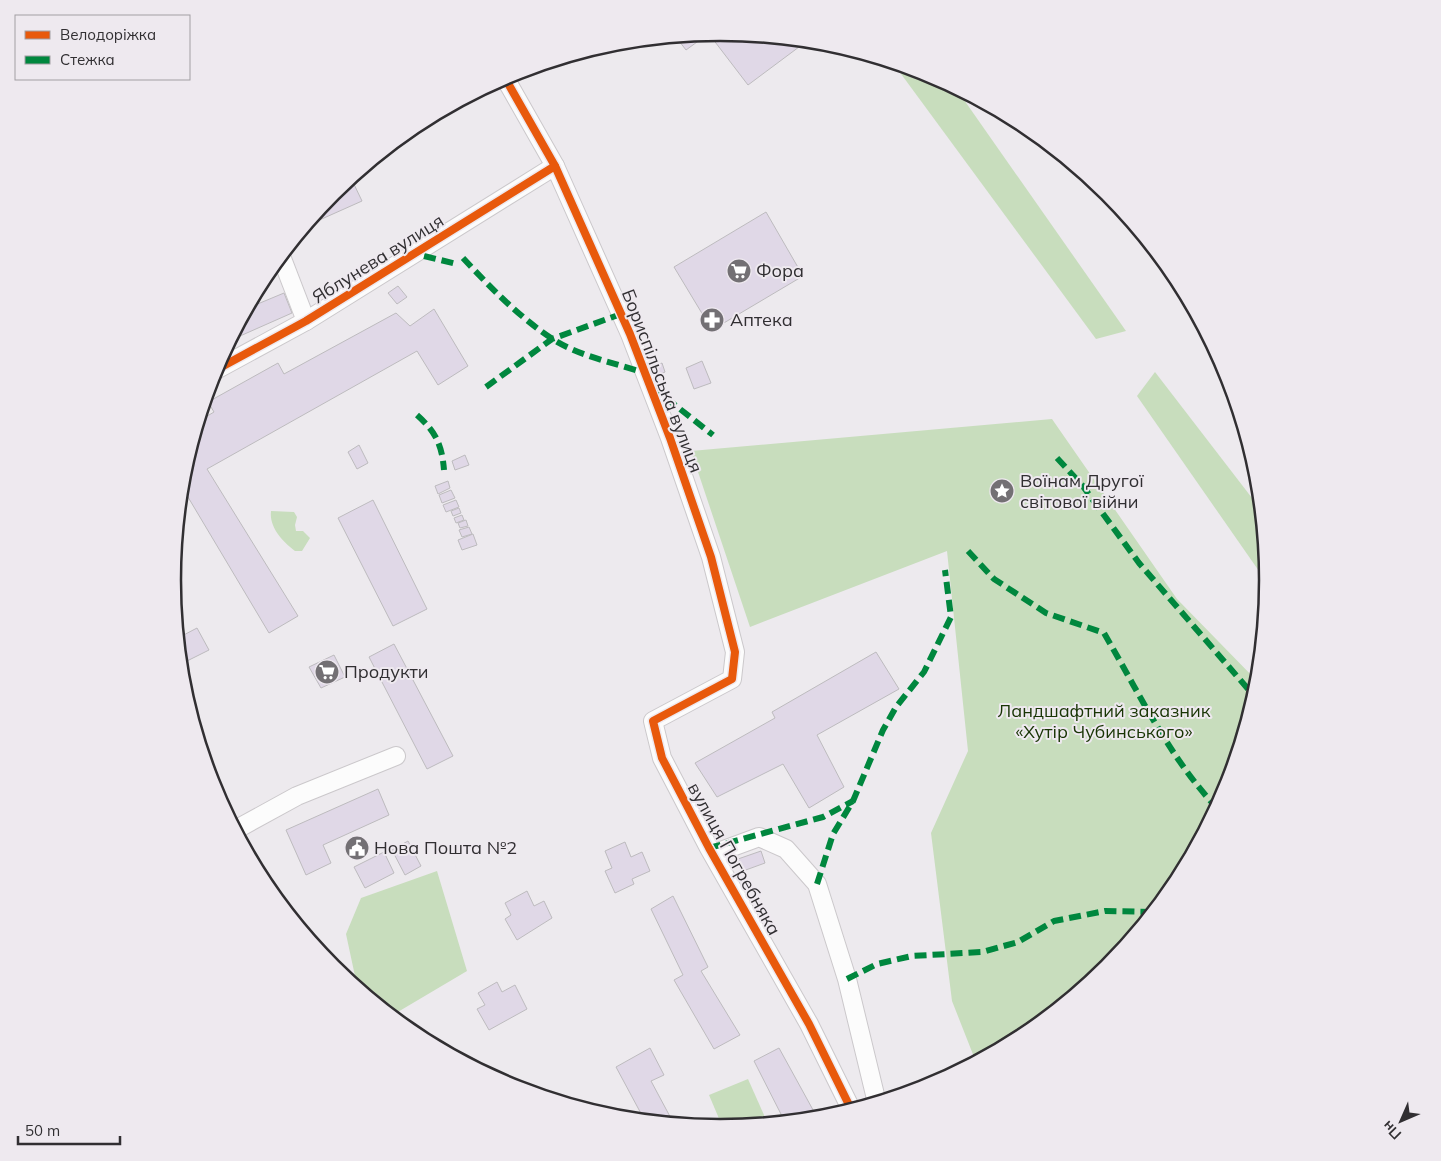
<svg xmlns="http://www.w3.org/2000/svg" width="1441" height="1161" font-family="Mulish,sans-serif">
	<rect width="100%" height="100%" fill="#edeaee"/>
	<!-- green -->
	<g fill="#c8ddbd">
		<path d="M893,63L930,74L955,87L1126,331L1096,339Z"/>
		<path d="M1155,372L1262,511L1268,584L1137,396Z"/>
		<path d="M1052,419L1177,599L1258,682V688L1227,790L1176,885L1108,968L1025,1036L976,1062L952,1001L931,833L968,751L947,551L750,627L691,451Z"/>
		<path d="M271,511L294,512L297,517L295,525L296,531H303L310,538L302,551H295C282,541 269,527 271,511Z"/>
		<path d="M437,871L467,971L391,1016L350,982L355,976L346,934L361,898Z"/>
		<path d="M748,1079L768,1124L723,1128L709,1095Z"/>
	</g>
	<!-- building -->
	<g fill="#e0d8e7" stroke="#bdbbbe">
		<path d="M721,33L807,41L748,85L709,34Z"/>
		<path d="M708,34L686,50L676,37Z"/>
		<path d="M351,178L362,201L306,226L333,193Z"/>
		<path d="M766,212L803,276L712,330L674,267Z"/>
		<path d="M398,286L407,297L397,304L388,293Z"/>
		<path d="M284,293L292,313L231,340L248,308Z"/>
		<path d="M434,309L468,366L438,385L417,351L207,469L298,616L269,633L182,487L183,473L199,421L214,412L208,402L278,363L284,374L396,313L410,326Z"/>
		<path d="M702,361L711,383L694,389L686,368Z"/>
		<path d="M662,363L665,372L655,377L651,368Z"/>
		<path d="M359,445L368,463L357,469L348,452Z"/>
		<path d="M465,455L469,465L455,470L452,461Z"/>
		<path d="M448,481L450,488L438,494L435,486Z"/>
		<path d="M451,490L455,498L442,503L439,495Z"/>
		<path d="M373,500L427,609L393,626L338,518Z"/>
		<path d="M456,500L459,507L446,512L443,505Z"/>
		<path d="M459,508L461,513L453,516L451,511Z"/>
		<path d="M462,515L464,520L456,523L454,518Z"/>
		<path d="M466,520L468,526L460,528L458,523Z"/>
		<path d="M469,527L472,534L462,537L459,530Z"/>
		<path d="M473,534L477,545L462,550L458,540Z"/>
		<path d="M197,628L209,650L187,661L179,648L178,638Z"/>
		<path d="M394,644L453,756L427,769L369,657Z"/>
		<path d="M876,652L899,689L817,735L844,787L809,808L783,764L717,797L695,763L775,718L772,712Z"/>
		<path d="M334,655L345,677L321,688L309,667Z"/>
		<path d="M378,789L389,815L323,845L331,863L306,875L286,830Z"/>
		<path d="M408,841L421,866L405,875L392,850Z"/>
		<path d="M625,842L631,857L642,852L650,871L632,879L634,884L615,893L605,871L612,868L605,851Z"/>
		<path d="M761,851L765,863L743,871L738,859Z"/>
		<path d="M384,852L394,873L365,888L354,867Z"/>
		<path d="M527,891L534,906L544,901L552,918L517,940L505,919L511,915L505,903Z"/>
		<path d="M673,896L708,967L701,971L740,1035L714,1049L674,980L683,975L651,909Z"/>
		<path d="M497,982L502,992L515,985L527,1009L489,1030L477,1009L485,1005L478,993Z"/>
		<path d="M411,1026L417,1036L406,1028Z"/>
		<path d="M650,1048L664,1075L651,1081L674,1124L645,1121L616,1067Z"/>
		<path d="M779,1048L818,1119L785,1122L754,1061Z"/>
	</g>
	<g fill="none" stroke-linecap="round" stroke-linejoin="round">
		<defs>
			<g id="minor">
				<path d="M505,78L555,166L630,334L670,438L711,557L735,652L732,679L653,721L662,758L709,848L809,1024L852,1111"/>
				<path d="M281,256L306,321"/>
				<path d="M214,371L306,321L555,166"/>
				<path d="M235,830L297,796L396,756"/>
				<path d="M713,854L759,837L786,849L817,884L847,979L877,1103"/>
			</g>
		</defs>
		<!-- minor casing -->
		<use href="#minor" stroke="#cbc8cb" stroke-width="20"/>
		<!-- minor -->
		<use href="#minor" stroke="#fcfcfc" stroke-width="18"/>
		<!-- quiet -->
		<g stroke="#00873e" stroke-width="6" stroke-dasharray="12 6" stroke-linecap="butt">
			<path d="M424,256L457,264"/>
			<path d="M463,258C490,287 518,316 551,338C578,356 615,363 645,373"/>
			<path d="M486,387L552,339L621,314"/>
			<path d="M652,387L713,435"/>
			<path d="M417,415C436,432 442,445 444,470"/>
			<path d="M1057,458L1082,485L1139,563L1255,697"/>
			<path d="M968,551L994,579L1046,613L1104,633C1139,693 1169,757 1217,808"/>
			<path d="M709,848L823,817L853,801"/>
			<path d="M817,884L833,834L853,801L883,730L896,707L924,672L951,617L945,570"/>
			<path d="M847,979L877,964L912,956L982,952L1018,942L1054,921L1105,911L1154,912"/>
		</g>
		<defs>
			<g id="cycleway">
				<path d="M505,78L555,166L630,334L670,438L711,557L735,652L732,679L653,721L662,758L709,848L809,1024L852,1111"/>
				<path d="M214,371L306,321L555,166"/>
			</g>
		</defs>
		<!-- cycleway casing -->
		<use href="#cycleway" stroke="#eee9ef" stroke-width="11"/>
		<!-- cycleway -->
		<use href="#cycleway" stroke="#e8590c" stroke-width="8"/>
	</g>
	<!-- icons -->
	<defs>
		<symbol id="supermarket-disc" viewBox="-11 -11 22 22"><circle r="9.5" fill="#737074" stroke="#eee9ef"/><path d="M-6-5.5h2.5l.6 2H6L4.5 2H-2.5L-4.4-4H-6ZM-1.5 3.2a1.3 1.3 0 1 0 .1 0ZM3 3.2a1.3 1.3 0 1 0 .1 0Z" fill="#fff"/></symbol>
		<symbol id="pharmacy-disc" viewBox="-11 -11 22 22"><circle r="9.5" fill="#737074" stroke="#eee9ef"/><path d="M-2-6h4v4h4v4h-4v4h-4v-4h-4v-4h4Z" fill="#fff"/></symbol>
		<symbol id="sight-disc" viewBox="-11 -11 22 22"><circle r="9.5" fill="#737074" stroke="#eee9ef"/><path d="M0-6L1.8-2.2L6-1.7L2.9 1.2L3.7 5.4L0 3.3L-3.7 5.4L-2.9 1.2L-6-1.7L-1.8-2.2Z" fill="#fff"/></symbol>
		<symbol id="civic-disc" viewBox="-11 -11 22 22"><circle r="9.5" fill="#737074" stroke="#eee9ef"/><path d="M-.6-6.5H3V-4.5H.6V-3L4-1V1h2V6H-6V1h2V-1L-.6-3ZM-1.2 2.5V6h2.4V2.5Z" fill="#fff"/></symbol>
	</defs>
	<g fill-rule="evenodd">
		<use href="#supermarket-disc" x="725" y="257" width="28" height="28"/>
		<use href="#pharmacy-disc" x="698" y="306" width="28" height="28"/>
		<use href="#sight-disc" x="988" y="477" width="28" height="28"/>
		<use href="#supermarket-disc" x="313" y="658" width="28" height="28"/>
		<use href="#civic-disc" x="343" y="834" width="28" height="28"/>
	</g>
	<g text-anchor="middle" stroke-width="4" stroke-linejoin="round" paint-order="stroke">
		<!-- street labels -->
		<g font-size="18" fill="#312f32" stroke="#eee9ef">
			<text transform="translate(378 259) rotate(-32)" y="6">Яблунева вулиця</text>
			<text transform="translate(662 381) rotate(69)" y="6">Бориспільська вулиця</text>
			<text transform="translate(734 859) rotate(61)" y="6">вулиця Погребняка</text>
		</g>
		<!-- poi labels -->
		<g font-size="18" fill="#312f32" stroke="#eee9ef" text-anchor="start">
			<text x="756" y="277">Фора</text>
			<text x="730" y="326">Аптека</text>
			<text x="1020" y="487">Воїнам Другої<tspan x="1020" dy="21">світової війни</tspan></text>
			<text x="344" y="678">Продукти</text>
			<text x="374" y="854">Нова Пошта №2</text>
		</g>
		<!-- park labels -->
		<g font-size="18" fill="#193505" stroke="#eee9ef">
			<text x="1104" y="717">Ландшафтний заказник<tspan x="1104" dy="21">«Хутір Чубинського»</tspan></text>
		</g>
	</g>
	<!-- crop -->
	<path d="M0 0H1441V1161H0ZM181 580a539 539 0 1 1 1078 0a539 539 0 1 1-1078 0Z" fill="#eee9ef" fill-rule="evenodd"/>
	<path fill="none" stroke="#312f32" stroke-width="2.5" d="M181 580a539 539 0 1 1 1078 0a539 539 0 1 1-1078 0Z"/>
	<!-- legend -->
	<rect x="15" y="15" width="175" height="65" fill="#eee9ef" stroke="#a29fa3"/>
	<rect x="25" y="31" width="25" height="8" fill="#e8590c" stroke="#a29fa3"/>
	<text x="60" y="40" font-size="15" fill="#312f32">Велодоріжка</text>
	<rect x="25" y="56" width="25" height="8" fill="#00873e" stroke="#a29fa3"/>
	<text x="60" y="65" font-size="15" fill="#312f32">Стежка</text>
	<!-- north arrow -->
	<g transform="translate(1401 1121) rotate(225)" stroke="#eee9ef" stroke-width="4" paint-order="stroke">
	<path d="M0-4L9 19L0 12L-9 19Z" fill="#312f32"/>
	<text y="-8" font-size="14" font-weight="bold" text-anchor="middle" fill="#312f32">Пн</text>
	</g>
	<!-- scale -->
	<path d="M18 1136v8h102v-8" fill="none" stroke="#312f32" stroke-width="2.5"/>
	<text x="25" y="1136" font-size="15" fill="#312f32" stroke="#eee9ef" stroke-width="4" paint-order="stroke">50 m</text>
</svg>
